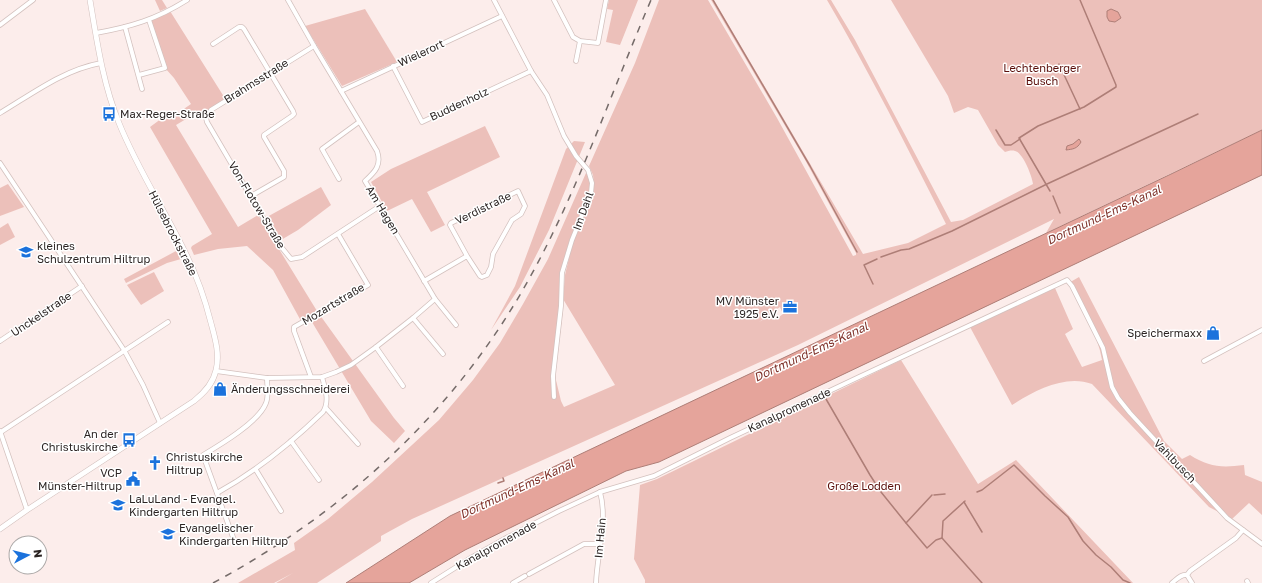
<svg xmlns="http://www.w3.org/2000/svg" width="1262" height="583" font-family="'Golos Text',sans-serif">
	<rect width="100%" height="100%" fill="#fcedeb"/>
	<!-- green -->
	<g fill="#ecc0ba" fill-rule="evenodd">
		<path d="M155,0H162L167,8L160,11Z"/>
		<path d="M609,0H638L620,45L606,42L613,10L607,9Z"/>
		<path d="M659,0H708L777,118L853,256L856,255V253L804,158L711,0H714L863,254L908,243L946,224C908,149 870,73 827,0H831L855,40L951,222L963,220L1033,184C1032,176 1023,153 1015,151C1012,150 1008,151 1005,152L998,145L978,110L968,107L954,113L948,96L891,0H1262V130L1046,233L1054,219L798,345L412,519L381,536V541L317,583H276L293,573L274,583H238L295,550L294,543L328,519L372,482L439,420L473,380L500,343L523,304L548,259L586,173L589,176L590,184L589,193L570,239L560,273L559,307L563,309L555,376L561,401L564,407L615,385L563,299L565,275L573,241L593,195L594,185L593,175L589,166L635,63ZM1111,9L1118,12L1121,18L1115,22ZM780,307L783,314L775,320C768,315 765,319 759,322Z"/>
		<path d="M365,9L397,62L342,86L305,26Z"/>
		<path d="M170,11L226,100L211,110L196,113L176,125L238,227L258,215L317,311L394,418L405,431L394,443L371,421L309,317L301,321L273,270L247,246L218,249L194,255L191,248L192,246L212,234L150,127L169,113L172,117L191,104L174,78L165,68L149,20Z"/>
		<path d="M485,126L500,157L427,192L445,225L431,232L412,199L387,211L371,182L391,169Z"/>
		<path d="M574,141L585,142L549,230L520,287L491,330L515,286L566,149Z"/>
		<path d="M8,184L24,207L0,216V188Z"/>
		<path d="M321,187L331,205L298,230L281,240L267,217Z"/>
		<path d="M8,223L15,237L0,245V228Z"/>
		<path d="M176,251L181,259L167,263L126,283L124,279Z"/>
		<path d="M154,272L164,291L141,305L127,285Z"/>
		<path d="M1079,277L1164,441L1182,459L1190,455C1209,467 1221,468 1244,465L1245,475L1262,482V515L1249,503L1232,519L1209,507L1092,384C1065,374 1034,391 1012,405L970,327L1055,288L1073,329L1065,334L1082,367L1102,360C1098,334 1082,309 1069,285L1067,284Z"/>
		<path d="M901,360L978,484L1016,460L1133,583H645V580L634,559L640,485L657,479Z"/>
	</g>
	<!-- water -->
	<g fill="#e5a49b" stroke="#ae7e77">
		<path d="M1111,9L1118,12L1121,18L1115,22L1109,21L1107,17V11Z"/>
		<path d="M1262,130V175L659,462L626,471L465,550L409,583H346L450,516L1169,175Z"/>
		<path d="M1079,139L1081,142C1077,149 1073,149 1066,150L1067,146L1073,144Z"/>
	</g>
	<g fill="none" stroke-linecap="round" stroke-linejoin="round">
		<!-- stream -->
		<g stroke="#ae7e77" stroke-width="1.5">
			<path d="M713,0L810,166L857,252"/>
			<path d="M1059,64L1080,109"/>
			<path d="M996,130L1005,145H1011L1020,139"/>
			<path d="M1050,191L1019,138L1038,126L1084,107L1116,87V85L1080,0"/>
			<path d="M1053,196L1060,213"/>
			<path d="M881,257L901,250L909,249L952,231L1047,184L1198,114"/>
			<path d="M873,284L864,265L877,259"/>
			<path d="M826,399L870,475L881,492L906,523"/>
			<path d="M498,483L504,481L503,478"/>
			<path d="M977,492L982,490L1014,465L1045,496L1068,517L1083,541L1096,555L1111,567L1123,580L1130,583"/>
			<path d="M932,495L906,523L927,548L936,540L942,538L943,521L965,501"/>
			<path d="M934,495L945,494"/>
			<path d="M964,502L982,532"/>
			<path d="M942,538L982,583"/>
		</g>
		<defs>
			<g id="minor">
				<path d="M288,0L314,46L377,151C382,165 375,172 365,181L435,299L456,325"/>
				<path d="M494,0L531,71L547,95L564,136L576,156L588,170L592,183L591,193L572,240L562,273L561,306L553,376L554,397"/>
				<path d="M554,0L573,37L580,41L598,43L606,0"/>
				<path d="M0,25L33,0"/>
				<path d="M125,27L142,89"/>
				<path d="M96,33C130,27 157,19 187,0"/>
				<path d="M213,44L239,27H242L244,29L293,111L294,114L292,116L264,135V137L284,171V177L251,196"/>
				<path d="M314,46L211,110L206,118L207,122L278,243L291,259L302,257L380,206"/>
				<path d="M576,61L580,41"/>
				<path d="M393,66L422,122L531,71"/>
				<path d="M139,75L165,68L149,20"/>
				<path d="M341,91L502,16"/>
				<path d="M0,113C32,94 63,70 101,63"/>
				<path d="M0,163L124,350L143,385L160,423"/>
				<path d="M339,179L322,149L359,122"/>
				<path d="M424,281L467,256L480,276L482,277L487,275L491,267L493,254L512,220L521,214L525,206L518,191L451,223L450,225L467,256"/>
				<path d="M413,318L443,354"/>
				<path d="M0,341L82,286"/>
				<path d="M376,347L403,386"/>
				<path d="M1204,361L1262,330"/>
				<path d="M216,371L267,378L322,377L336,372L351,365L376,347L413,318L435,299"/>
				<path d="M311,377L294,331V327L368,285L338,234"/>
				<path d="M326,408L358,444"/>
				<path d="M0,431L27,510"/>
				<path d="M1,432L168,322"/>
				<path d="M291,441L319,480"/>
				<path d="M256,470L281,511"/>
				<path d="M217,493C257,471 290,444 323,412C330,401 325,388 322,377"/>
				<path d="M234,540L203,455C220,445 259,422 266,403C269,396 267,386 267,378"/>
				<path d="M529,574L584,544H600"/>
				<path d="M1247,581L1248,583"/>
				<path d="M431,583L469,559L508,537L559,511L600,492L654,476L730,438L859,377L1067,280L1072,286L1103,348L1112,387L1118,398L1130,413L1227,518L1262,544"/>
				<path d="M513,583L525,576"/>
				<path d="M596,583C597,554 608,520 600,492"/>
				<path d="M1172,583C1177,579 1181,574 1187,575"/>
				<path d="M1192,583L1187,575L1190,571L1236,538L1243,530"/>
			</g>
			<path id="tertiary" d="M0,529L27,510L194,401C204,393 213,384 216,370C220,354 215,338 211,323C205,299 196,274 185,252C164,209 137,168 119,123C103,84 97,42 90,0"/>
		</defs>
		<!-- minor casing -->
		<use href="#minor" stroke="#d3c1be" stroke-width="5.5"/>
		<!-- tertiary casing -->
		<use href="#tertiary" stroke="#d3c1be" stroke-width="6"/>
		<!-- minor -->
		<use href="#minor" stroke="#fff" stroke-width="4"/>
		<!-- tertiary -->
		<use href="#tertiary" stroke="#fff" stroke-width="5"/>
		<!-- rail -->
		<path stroke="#756b69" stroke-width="1.5" stroke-dasharray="7 7" stroke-linecap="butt" d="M213,583C345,512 456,411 529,279C578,191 611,93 651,0"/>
	</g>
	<!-- icons -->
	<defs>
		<symbol id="bus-bare" viewBox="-9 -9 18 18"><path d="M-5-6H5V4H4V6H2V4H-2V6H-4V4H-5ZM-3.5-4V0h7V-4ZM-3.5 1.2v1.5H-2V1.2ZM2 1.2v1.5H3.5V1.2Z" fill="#1b72dc" stroke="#fff" stroke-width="2.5" paint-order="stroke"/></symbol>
		<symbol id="school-bare" viewBox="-9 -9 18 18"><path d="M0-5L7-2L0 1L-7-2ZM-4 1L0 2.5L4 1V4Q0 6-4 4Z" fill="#1b72dc" stroke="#fff" stroke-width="2.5" paint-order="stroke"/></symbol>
		<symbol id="office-bare" viewBox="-9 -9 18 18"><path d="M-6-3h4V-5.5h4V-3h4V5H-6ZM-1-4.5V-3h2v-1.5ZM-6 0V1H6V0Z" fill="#1b72dc" stroke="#fff" stroke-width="2.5" paint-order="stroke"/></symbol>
		<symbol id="shop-bare" viewBox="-9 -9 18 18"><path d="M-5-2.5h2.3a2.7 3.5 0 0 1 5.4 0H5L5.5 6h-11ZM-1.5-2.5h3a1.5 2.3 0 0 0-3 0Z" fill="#1b72dc" stroke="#fff" stroke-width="2.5" paint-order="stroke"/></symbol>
		<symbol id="church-bare" viewBox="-9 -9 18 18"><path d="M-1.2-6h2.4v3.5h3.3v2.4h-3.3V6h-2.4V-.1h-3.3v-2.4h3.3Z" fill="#1b72dc" stroke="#fff" stroke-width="2.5" paint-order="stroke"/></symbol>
		<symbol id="civic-bare" viewBox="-9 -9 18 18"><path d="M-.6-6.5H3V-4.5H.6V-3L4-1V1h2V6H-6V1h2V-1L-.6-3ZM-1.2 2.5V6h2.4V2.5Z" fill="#1b72dc" stroke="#fff" stroke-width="2.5" paint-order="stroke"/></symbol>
	</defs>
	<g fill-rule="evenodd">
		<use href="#bus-bare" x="99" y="104" width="20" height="20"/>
		<use href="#school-bare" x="16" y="242" width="20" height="20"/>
		<use href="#office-bare" x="780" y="297" width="20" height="20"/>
		<use href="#shop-bare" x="1203" y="323" width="20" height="20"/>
		<use href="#shop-bare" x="210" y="379" width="20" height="20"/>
		<use href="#bus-bare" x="119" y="430" width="20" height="20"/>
		<use href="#church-bare" x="145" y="453" width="20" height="20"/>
		<use href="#civic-bare" x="123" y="469" width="20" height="20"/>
		<use href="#school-bare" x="108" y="495" width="20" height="20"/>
		<use href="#school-bare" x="158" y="524" width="20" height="20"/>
	</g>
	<g text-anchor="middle" stroke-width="3" stroke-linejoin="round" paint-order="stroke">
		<!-- street labels -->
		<g font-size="11" fill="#2c2524" stroke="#fff">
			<text transform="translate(421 53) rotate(-25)" y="4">Wielerort</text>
			<text transform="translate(256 81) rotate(-32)" y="4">Brahmsstraße</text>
			<text transform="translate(459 104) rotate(-25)" y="4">Buddenholz</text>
			<text transform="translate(257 205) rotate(59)" y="4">Von-Flotow-Straße</text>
			<text transform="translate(483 208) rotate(-26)" y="4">Verdistraße</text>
			<text transform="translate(383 210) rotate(59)" y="4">Am Hagen</text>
			<text transform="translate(583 211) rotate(-70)" y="4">Im Dahl</text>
			<text transform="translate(173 233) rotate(63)" y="4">Hülsebrockstraße</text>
			<text transform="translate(333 304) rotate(-31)" y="4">Mozartstraße</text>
			<text transform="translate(41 314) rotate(-34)" y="4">Unckelstraße</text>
			<text transform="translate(789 410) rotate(-25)" y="4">Kanalpromenade</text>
			<text transform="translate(1175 461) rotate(46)" y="4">Vahlbusch</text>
			<text transform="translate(600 538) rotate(-85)" y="4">Im Hain</text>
			<text transform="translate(496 545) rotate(-29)" y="4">Kanalpromenade</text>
		</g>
		<!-- park labels -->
		<g font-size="11" fill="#5a0f0b" stroke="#fff">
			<text x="1042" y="72">Lechtenberger<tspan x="1042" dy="13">Busch</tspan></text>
			<text x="864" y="490">Große Lodden</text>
		</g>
		<!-- poi labels -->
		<g font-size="11" fill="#2c2524" stroke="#fff" text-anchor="start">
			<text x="120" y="118">Max-Reger-Straße</text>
			<text x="37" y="250">kleines<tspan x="37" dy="13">Schulzentrum Hiltrup</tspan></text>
			<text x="779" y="305" text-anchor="end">MV Münster<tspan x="779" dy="13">1925 e.V.</tspan></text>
			<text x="1202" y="337" text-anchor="end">Speichermaxx</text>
			<text x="231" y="393">Änderungsschneiderei</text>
			<text x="118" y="438" text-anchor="end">An der<tspan x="118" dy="13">Christuskirche</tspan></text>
			<text x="166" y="461">Christuskirche<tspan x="166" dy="13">Hiltrup</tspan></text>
			<text x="122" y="477" text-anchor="end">VCP<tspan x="122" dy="13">Münster-Hiltrup</tspan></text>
			<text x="129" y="503">LaLuLand - Evangel.<tspan x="129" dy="13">Kindergarten Hiltrup</tspan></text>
			<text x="179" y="532">Evangelischer<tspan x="179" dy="13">Kindergarten Hiltrup</tspan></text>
		</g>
		<!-- water labels -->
		<g font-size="12" font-style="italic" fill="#7f322a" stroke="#fff">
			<text transform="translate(1104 215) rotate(-25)" y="4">Dortmund-Ems-Kanal</text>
			<text transform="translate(811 352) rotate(-25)" y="4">Dortmund-Ems-Kanal</text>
			<text transform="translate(517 489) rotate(-25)" y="4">Dortmund-Ems-Kanal</text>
		</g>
	</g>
	<!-- north arrow -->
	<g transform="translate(28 555) rotate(83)"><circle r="19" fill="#ffffff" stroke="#aba8a7"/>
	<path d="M0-3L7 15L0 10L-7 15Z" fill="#1b72dc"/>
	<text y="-6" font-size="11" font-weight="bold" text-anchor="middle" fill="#2c2524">N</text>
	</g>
</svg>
